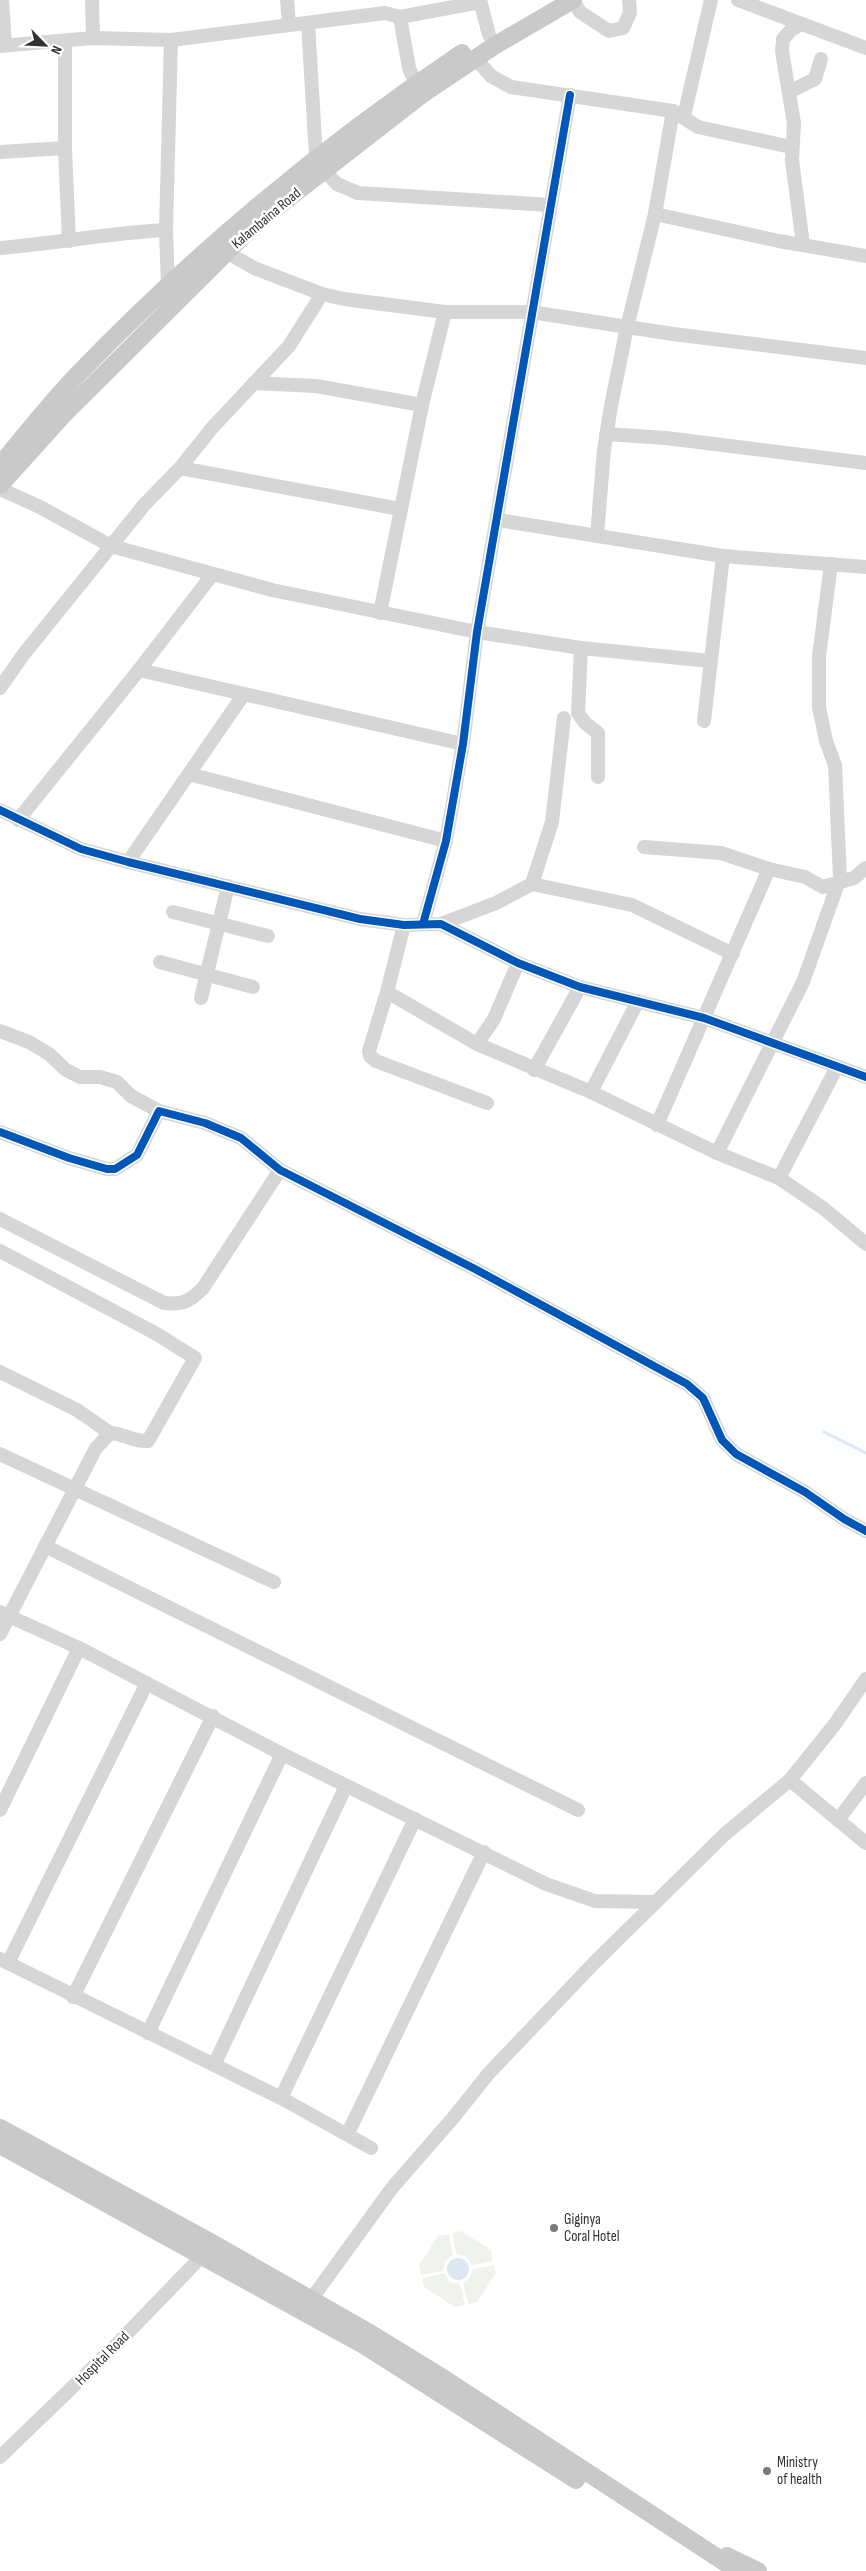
<svg xmlns="http://www.w3.org/2000/svg" width="866" height="2571" font-family="'Sofia Sans Condensed',sans-serif">
	<rect width="100%" height="100%" fill="#fff"/>
	<!-- green -->
	<g fill="#f0f3ed">
		<path d="M461,2231L491,2250L493,2261L472,2265L466,2256L456,2254L452,2233Z"/>
		<path d="M449,2234L453,2255L445,2261L443,2271L421,2275L419,2265L438,2236Z"/>
		<path d="M494,2265L496,2273L477,2302L468,2304L463,2283L470,2277L473,2269Z"/>
		<path d="M444,2273L450,2282L460,2284L465,2305L455,2307L424,2287L422,2278Z"/>
	</g>
	<!-- water -->
	<circle fill="#dee8f2" cx="458" cy="2269" r="11"/>
	<g fill="none" stroke-linecap="round" stroke-linejoin="round">
		<!-- stream -->
		<path stroke="#dee8f2" stroke-width="3" d="M824,1432L866,1453"/>
		<!-- minor -->
		<g stroke="#d6d6d6" stroke-width="14">
			<path d="M2,0L5,45"/>
			<path d="M92,0L93,38"/>
			<path d="M287,0L289,25"/>
			<path d="M480,0L489,35"/>
			<path d="M573,0L580,12L609,31L623,28L630,13L629,0"/>
			<path d="M738,0L866,48"/>
			<path d="M400,17L409,68L416,84"/>
			<path d="M308,23L316,157"/>
			<path d="M800,25L791,30L783,39L782,51L794,123L792,160L803,245"/>
			<path d="M0,46L93,38L171,40L385,13L400,17L480,2"/>
			<path d="M475,58L491,76L511,87L673,111L698,127L791,147"/>
			<path d="M789,92L815,79L821,59"/>
			<path d="M684,116L711,0"/>
			<path d="M65,148L69,241"/>
			<path d="M0,152L65,148V41"/>
			<path d="M324,170L337,184L358,193L550,205"/>
			<path d="M655,214L779,241L866,256"/>
			<path d="M0,248C56,243 110,233 166,230"/>
			<path d="M226,252L254,268L322,294L344,299L445,312H531L673,334L866,358"/>
			<path d="M168,285L166,230L171,40"/>
			<path d="M254,383L316,386L422,405"/>
			<path d="M606,434L666,438L866,463"/>
			<path d="M180,468L400,509"/>
			<path d="M0,489L40,507L111,546L272,590L477,632L581,648L710,661"/>
			<path d="M498,520L723,556L866,567"/>
			<path d="M597,535L604,450L611,406L627,327L655,214L673,111"/>
			<path d="M380,613L422,405L445,312"/>
			<path d="M581,648L578,713L585,723L598,733V777"/>
			<path d="M139,670L463,744"/>
			<path d="M0,688L23,655L144,505L180,468L212,428L289,346L322,294"/>
			<path d="M704,721L723,556"/>
			<path d="M189,774L446,841"/>
			<path d="M0,810L81,849L128,862L360,919L404,925L441,924L518,963L580,987L704,1018L866,1077"/>
			<path d="M18,820L139,670L212,575"/>
			<path d="M644,847L721,853L769,869L805,877L823,887L854,878L866,868"/>
			<path d="M128,862L244,694"/>
			<path d="M532,884L552,822L564,718"/>
			<path d="M173,912L268,936"/>
			<path d="M423,924L446,841L463,744L477,632L570,95"/>
			<path d="M441,924L496,903L532,884L632,905L733,954"/>
			<path d="M404,925L387,992L477,1044L591,1092L717,1153L779,1178L823,1208L866,1244"/>
			<path d="M160,962L253,987"/>
			<path d="M387,992L369,1051L370,1056L376,1061L487,1103"/>
			<path d="M201,998L228,886"/>
			<path d="M0,1031L29,1042L49,1054L66,1070L80,1077H100L117,1082L131,1096L159,1111"/>
			<path d="M477,1044L494,1019L518,963"/>
			<path d="M534,1070L580,987"/>
			<path d="M591,1092L638,1001"/>
			<path d="M657,1125L769,869"/>
			<path d="M0,1132L69,1158L107,1169H115L137,1155L159,1111L205,1123L241,1138L280,1170L475,1269L687,1384L703,1398L722,1440L736,1454L805,1492L844,1519L866,1531"/>
			<path d="M717,1153L803,982L840,878L835,765L826,741L819,707V656L831,564"/>
			<path d="M779,1178L837,1067"/>
			<path d="M0,1219L164,1303C183,1305 189,1302 203,1288L280,1170"/>
			<path d="M0,1251L155,1333L195,1358L148,1441C133,1442 123,1433 110,1433L96,1448L0,1634"/>
			<path d="M0,1372L77,1410L110,1433"/>
			<path d="M0,1454L274,1582"/>
			<path d="M45,1546L578,1810"/>
			<path d="M0,1612L79,1648L282,1754L546,1884L595,1901L655,1902"/>
			<path d="M790,1780L866,1843"/>
			<path d="M0,1810L79,1648"/>
			<path d="M838,1820L866,1783"/>
			<path d="M0,1959L281,2098L371,2148"/>
			<path d="M8,1963L147,1683"/>
			<path d="M73,1997L213,1716"/>
			<path d="M148,2033L282,1754"/>
			<path d="M214,2065L346,1786"/>
			<path d="M281,2098L415,1819"/>
			<path d="M348,2133L484,1852"/>
			<path d="M310,2301L392,2188L453,2118L489,2073L595,1962L725,1834L790,1780L835,1724L866,1679"/>
			<path d="M0,2457L116,2345L202,2256"/>
		</g>
		<!-- major -->
		<g stroke="#c9c9c9" stroke-width="18">
			<path d="M0,465C26,434 51,402 79,373C195,253 323,146 462,53"/>
			<path d="M0,485L65,413L254,225L424,93L494,46L573,0"/>
			<path d="M0,2128L210,2242L368,2332L446,2380L738,2571"/>
			<path d="M0,2145L362,2344L576,2480"/>
			<path d="M727,2556L758,2571"/>
		</g>
		<defs>
			<g id="cycleway">
				<path d="M0,810L81,849L128,862L360,919L404,925L441,924L518,963L580,987L704,1018L866,1077"/>
				<path d="M423,924L446,841L463,744L477,632L570,95"/>
				<path d="M0,1132L69,1158L107,1169H115L137,1155L159,1111L205,1123L241,1138L280,1170L475,1269L687,1384L703,1398L722,1440L736,1454L805,1492L844,1519L866,1531"/>
			</g>
		</defs>
		<!-- cycleway casing -->
		<use href="#cycleway" stroke="#fff" stroke-width="11"/>
		<!-- cycleway -->
		<use href="#cycleway" stroke="#0057b8" stroke-width="8"/>
	</g>
	<!-- markers -->
	<g fill="#7a7a7a" stroke="#fff" stroke-width="2">
		<circle cx="554" cy="2228" r="5"/>
		<circle cx="767" cy="2471" r="5"/>
	</g>
	<g text-anchor="middle" stroke-width="5" stroke-linejoin="round" paint-order="stroke">
		<!-- street labels -->
		<g font-size="15" fill="#323232" stroke="#fff">
			<text transform="translate(266 218) rotate(-40)" y="5">Kalambaina Road</text>
			<text transform="translate(102 2358) rotate(-45)" y="5">Hospital Road</text>
		</g>
		<!-- poi labels -->
		<g font-size="15" fill="#323232" stroke="#fff" text-anchor="start">
			<text x="564" y="2224">Giginya<tspan x="564" dy="17">Coral Hotel</tspan></text>
			<text x="777" y="2467">Ministry<tspan x="777" dy="17">of health</tspan></text>
		</g>
	</g>
	<!-- north arrow -->
	<g transform="translate(45 45) rotate(114)" stroke="#ffffff" stroke-width="4" paint-order="stroke">
	<path d="M0-4L9 19L0 12L-9 19Z" fill="#323232"/>
	<text y="-8" font-size="14" font-weight="bold" text-anchor="middle" fill="#323232">N</text>
	</g>
</svg>
